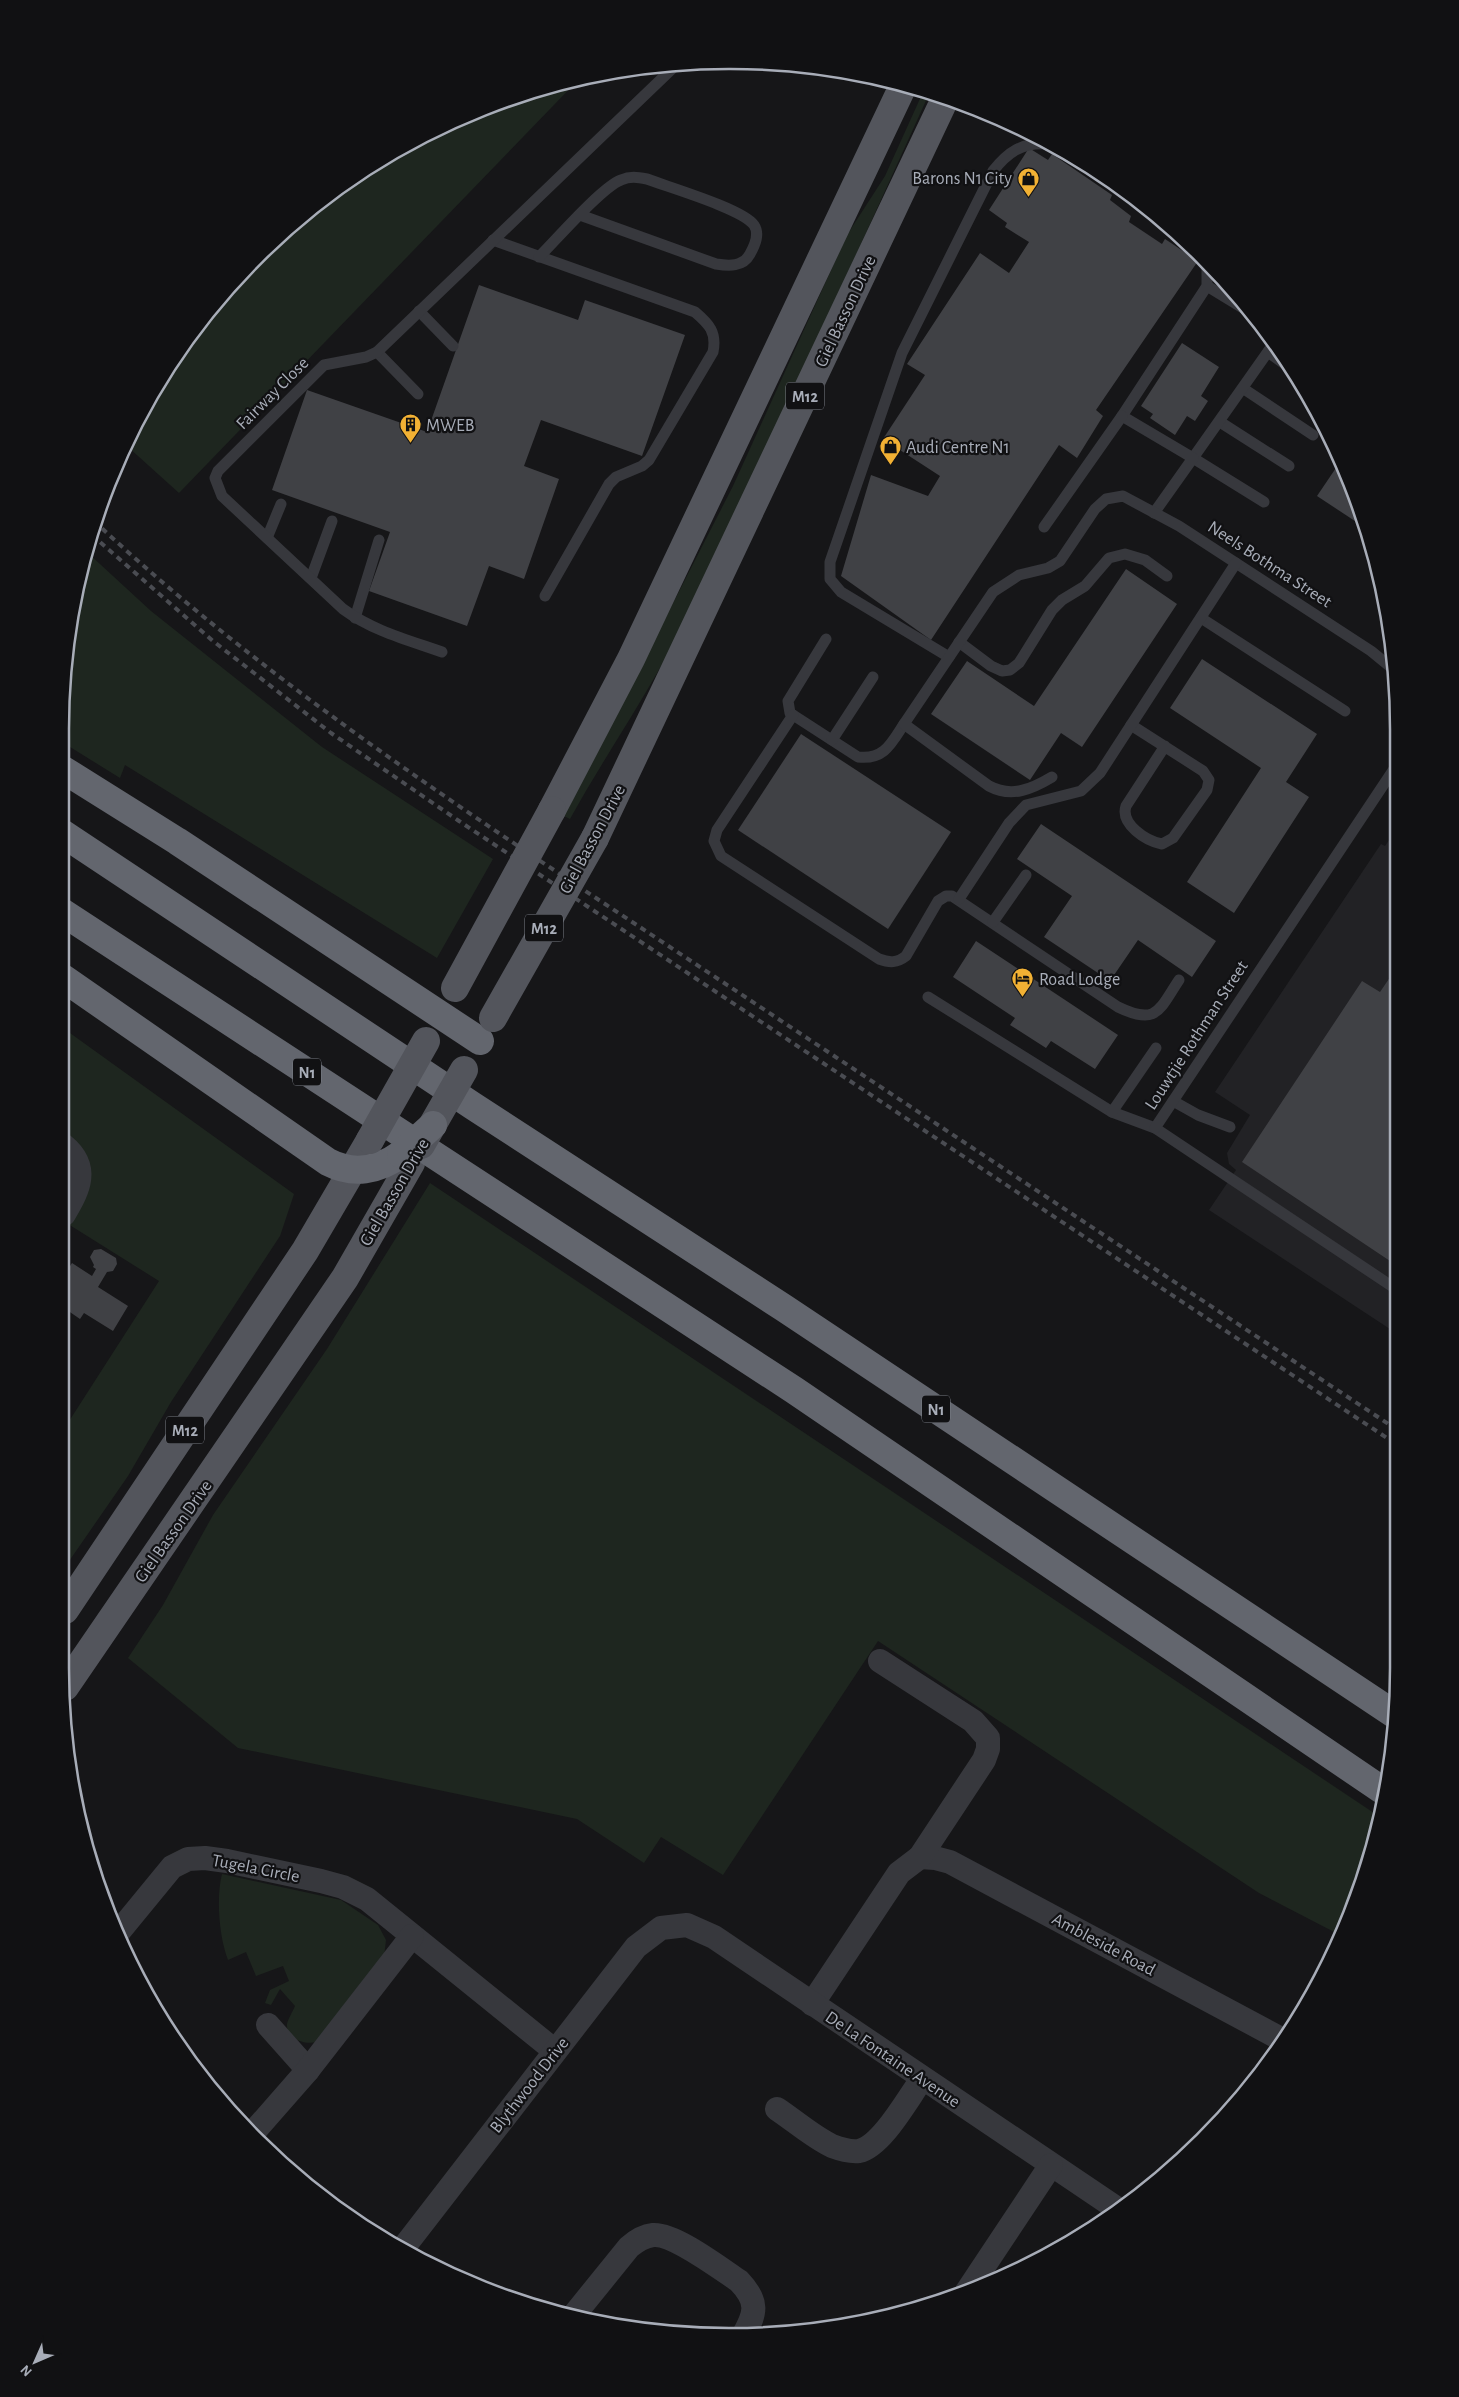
<svg xmlns="http://www.w3.org/2000/svg" width="1459" height="2397" font-family="'Alegreya Sans',sans-serif">
	<rect width="100%" height="100%" fill="#161618"/>
	<!-- built -->
	<path fill="#222225" d="M1394,833L1396,1333L1209,1210L1236,1170L1229,1164L1227,1153L1250,1115L1215,1092L1381,844L1385,846Z"/>
	<!-- green -->
	<g fill="#1e261f">
		<path d="M579,79L179,493L128,447L173,357L256,256L358,173L474,111Z"/>
		<path d="M923,92L929,94L851,266L675,640C643,702 603,759 570,819L564,816L733,486L847,235L885,176Z"/>
		<path d="M88,553L151,611L322,747L493,859L437,958L125,765L120,778L62,742L61,685Z"/>
		<path d="M63,1028L294,1194L280,1236L171,1402L128,1476L65,1567L64,1429L159,1281L68,1224L85,1198L63,1134Z"/>
		<path d="M430,1183L1377,1815L1363,1883L1338,1934L1259,1893L878,1641L723,1875L661,1837L644,1863L577,1819L238,1748L128,1658L163,1605L213,1515L327,1349Z"/>
		<path d="M222,1874L341,1900L378,1925L386,1940L384,1957L317,2042C306,2045 286,2040 287,2024C288,2019 293,2011 295,2006L280,1989L271,2005L265,2003L270,1990L289,1981L283,1966L256,1976L246,1952L228,1960C219,1937 216,1897 222,1874Z"/>
	</g>
	<!-- building -->
	<g fill="#404145">
		<path d="M1029,148L1048,160L1052,154L1112,195L1110,200L1131,216L1129,222L1162,244L1165,239L1198,261L1096,410L1103,416L1077,458L1059,445L931,640L841,576L871,475L928,496L940,476L883,439L925,375L907,364L980,253L1009,273L1029,242L1005,227L1007,223L989,210Z"/>
		<path d="M479,285L578,320L585,300L685,335L642,456L541,420L524,466L559,479L524,579L489,566L467,626L369,591L390,532L272,490L307,390L427,432Z"/>
		<path d="M1182,343L1219,367L1201,396L1208,401L1195,421L1187,416L1175,435L1150,418L1153,414L1141,406Z"/>
		<path d="M1340,462L1364,515L1367,529L1317,496Z"/>
		<path d="M1126,569L1177,604L1082,747L1061,733L1030,780L931,714L967,661L1034,706Z"/>
		<path d="M1202,659L1317,734L1286,782L1309,797L1234,913L1187,882L1261,768L1170,708Z"/>
		<path d="M801,734L951,832L888,929L738,830Z"/>
		<path d="M1041,824L1216,941L1192,977L1138,940L1110,981L1044,937L1072,896L1017,859Z"/>
		<path d="M976,941L1118,1035L1095,1069L1051,1041L1046,1048L1010,1025L1015,1018L953,977Z"/>
		<path d="M1395,970L1396,1265L1242,1162L1362,981L1380,992Z"/>
		<path d="M101,1249L116,1258L117,1264L113,1271L107,1272L98,1287L128,1306L113,1331L84,1313L80,1319L64,1308V1275L72,1263L92,1276L96,1269L93,1267L94,1265L90,1257L94,1250Z"/>
	</g>
	<g fill="none" stroke-linecap="round" stroke-linejoin="round">
		<!-- service -->
		<g stroke="#37383d" stroke-width="11">
			<path d="M1101,173L1103,174"/>
			<path d="M493,240L695,312C709,324 717,332 713,352L649,460L642,466L616,477L609,484L545,596"/>
			<path d="M539,257C556,240 602,187 621,180C630,176 637,177 647,179C668,187 743,209 754,225C760,234 755,245 750,254C743,267 729,266 716,264L580,215"/>
			<path d="M1207,286L1243,308"/>
			<path d="M419,311L453,346"/>
			<path d="M377,352L418,394"/>
			<path d="M1268,352L1286,365"/>
			<path d="M1244,389L1313,435"/>
			<path d="M1220,422L1289,466"/>
			<path d="M1264,502L1193,458L1272,346"/>
			<path d="M1154,513L1193,458L1122,416L1207,286V262"/>
			<path d="M1044,527L1122,416"/>
			<path d="M267,538L281,504"/>
			<path d="M311,578L332,521"/>
			<path d="M355,618L379,540"/>
			<path d="M1201,618L1345,711"/>
			<path d="M826,639L788,701L790,713L858,757C884,760 891,744 904,724"/>
			<path d="M959,642L991,666L1002,671L1010,670L1019,663L1052,610L1062,600L1085,586L1109,558L1125,554L1145,560L1167,576"/>
			<path d="M442,652C408,640 373,631 343,609L222,496L215,478L218,471L324,365L366,357L377,352L676,65"/>
			<path d="M949,657L841,592L830,579V562L902,353L993,171C1008,152 1022,142 1048,144"/>
			<path d="M793,715L717,830L714,841L721,856L879,959C890,963 897,963 906,956L938,901L946,896H952L1118,1007C1157,1026 1159,1010 1179,980"/>
			<path d="M1131,725L1203,771L1209,780L1207,790L1173,838L1162,844C1146,841 1120,824 1126,806L1165,746"/>
			<path d="M832,740L873,677"/>
			<path d="M1052,777C1032,789 1012,798 989,786L904,724L993,592L1019,575L1048,568L1060,561L1095,509L1106,499L1123,496L1179,526L1371,651L1393,669"/>
			<path d="M959,899L1009,823L1026,805L1081,791L1100,773L1236,563"/>
			<path d="M993,922L1026,875"/>
			<path d="M928,997L1112,1112L1155,1128L1396,1289"/>
			<path d="M1173,1101L1198,1115L1230,1127"/>
			<path d="M1112,1112L1156,1048"/>
			<path d="M1155,1128L1394,769"/>
		</g>
		<!-- minor -->
		<g stroke="#37383d" stroke-width="24">
			<path d="M63,1145C90,1167 79,1189 64,1214"/>
			<path d="M920,1857L935,1858L950,1862L1285,2041"/>
			<path d="M117,1934L172,1867L188,1859L205,1858L227,1861L321,1881L343,1887L367,1899L555,2051"/>
			<path d="M812,2004L899,1873L920,1857L984,1760L988,1749V1738L973,1721L880,1661"/>
			<path d="M268,2025L308,2070"/>
			<path d="M777,2109C795,2121 813,2137 832,2146C840,2149 851,2152 859,2151C882,2146 908,2098 922,2079"/>
			<path d="M251,2135L308,2070L412,1936"/>
			<path d="M404,2247L636,1947L661,1928L687,1925L714,1937L1119,2210"/>
			<path d="M966,2293L1051,2165"/>
			<path d="M574,2315L629,2247C636,2241 644,2236 653,2235C674,2233 721,2269 739,2281C759,2302 756,2313 743,2336"/>
		</g>
		<!-- primary -->
		<g stroke="#53555c" stroke-width="28">
			<path d="M552,810L631,659L903,86"/>
			<path d="M595,838L945,99"/>
			<path d="M65,1610L305,1251L370,1140"/>
			<path d="M65,1687L345,1278L411,1163"/>
		</g>
		<!-- motorway -->
		<g stroke="#63666e" stroke-width="28">
			<path d="M62,769L177,841L480,1041"/>
			<path d="M62,833L473,1106L784,1308L1397,1716"/>
			<path d="M62,912L794,1390L1382,1790"/>
			<path d="M63,978L328,1162C353,1175 378,1171 401,1154"/>
		</g>
		<!-- rail -->
		<g stroke="#4a4c52" stroke-width="4" stroke-dasharray="6 5" stroke-linecap="butt">
			<path d="M94,521C276,691 485,824 691,961C926,1117 1161,1273 1396,1429"/>
			<path d="M92,535L213,641L331,733L459,821L1396,1444"/>
		</g>
		<!-- primary-bridge -->
		<g stroke="#53555c" stroke-width="28">
			<path d="M455,988L552,810"/>
			<path d="M493,1018L595,838"/>
			<path d="M370,1140L426,1041"/>
			<path d="M421,1145L464,1070"/>
		</g>
		<!-- motorway-bridge -->
		<path stroke="#63666e" stroke-width="28" d="M401,1154L433,1125"/>
	</g>
	<!-- icons -->
	<defs>
		<symbol id="shop-pin" viewBox="-11 -11 22 30"><path d="M0 17L-7.5 6A9.5 9.5 0 1 1 7.5 6Z" fill="#f2b134" stroke="#111113"/><path d="M-5-2.5h2.3a2.7 3.5 0 0 1 5.4 0H5L5.5 6h-11ZM-1.5-2.5h3a1.5 2.3 0 0 0-3 0Z" fill="#111"/></symbol>
		<symbol id="building-pin" viewBox="-11 -11 22 30"><path d="M0 17L-7.5 6A9.5 9.5 0 1 1 7.5 6Z" fill="#f2b134" stroke="#111113"/><path d="M-4-6H4V6H1V3H-1V6H-4ZM-2.5-4.3h1.7v1.8h-1.7ZM.8-4.3h1.7v1.8H.8ZM-2.5-1h1.7V.8h-1.7ZM.8-1h1.7V.8H.8Z" fill="#111"/></symbol>
		<symbol id="hotel-pin" viewBox="-11 -11 22 30"><path d="M0 17L-7.5 6A9.5 9.5 0 1 1 7.5 6Z" fill="#f2b134" stroke="#111113"/><path d="M-6-4.5h1.5V1H6V5H4.5V3h-9V5H-6ZM-4 0a1.8 1.8 0 1 1 3.6 0ZM.5 0V-2.5h3Q6-2.5 6 0Z" fill="#111"/></symbol>
	</defs>
	<g fill-rule="evenodd">
		<use href="#shop-pin" x="1016" y="166" width="25" height="34"/>
		<use href="#building-pin" x="398" y="412" width="25" height="34"/>
		<use href="#shop-pin" x="878" y="434" width="25" height="34"/>
		<use href="#hotel-pin" x="1010" y="966" width="25" height="34"/>
	</g>
	<g text-anchor="middle" stroke-width="4.5" stroke-linejoin="round" paint-order="stroke">
		<!-- shield labels -->
		<g fill="#111113" stroke="#7b7e86" stroke-width="1">
			<rect x="786" y="382.5" width="38" height="27" rx="4"/>
			<rect x="525" y="914.5" width="38" height="27" rx="4"/>
			<rect x="293" y="1058.5" width="28" height="27" rx="4"/>
			<rect x="922" y="1395.5" width="28" height="27" rx="4"/>
			<rect x="166" y="1416.5" width="38" height="27" rx="4"/>
		</g>
		<g font-size="16" font-weight="bold" fill="#a8adb8">
			<text x="805" y="402">M12</text>
			<text x="544" y="934">M12</text>
			<text x="307" y="1078">N1</text>
			<text x="936" y="1415">N1</text>
			<text x="185" y="1436">M12</text>
		</g>
		<!-- poi labels -->
		<g font-size="18" fill="#a8adb8" stroke="#111113" text-anchor="start">
			<text x="1012" y="184" text-anchor="end">Barons N1 City</text>
			<text x="426" y="431">MWEB</text>
			<text x="906" y="453">Audi Centre N1</text>
			<text x="1039" y="985">Road Lodge</text>
		</g>
		<!-- street labels -->
		<g font-size="18" fill="#a8adb8" stroke="#111113">
			<text transform="translate(845 311) rotate(-65)" y="6">Giel Basson Drive</text>
			<text transform="translate(272 393) rotate(-45)" y="6">Fairway Close</text>
			<text transform="translate(1270 564) rotate(33)" y="6">Neels Bothma Street</text>
			<text transform="translate(592 839) rotate(-62)" y="6">Giel Basson Drive</text>
			<text transform="translate(1196 1035) rotate(-57)" y="6">Louwtjie Rothman Street</text>
			<text transform="translate(394 1192) rotate(-60)" y="6">Giel Basson Drive</text>
			<text transform="translate(173 1531) rotate(-55)" y="6">Giel Basson Drive</text>
			<text transform="translate(256 1868) rotate(11)" y="6">Tugela Circle</text>
			<text transform="translate(1104 1944) rotate(28)" y="6">Ambleside Road</text>
			<text transform="translate(893 2059) rotate(34)" y="6">De La Fontaine Avenue</text>
			<text transform="translate(529 2085) rotate(-52)" y="6">Blythwood Drive</text>
		</g>
	</g>
	<!-- crop -->
	<path d="M0 0H1459V2397H0ZM729 69H730A660 660 0 0 1 1390 729V1668A660 660 0 0 1 730 2328H729A660 660 0 0 1 69 1668V729A660 660 0 0 1 729 69Z" fill="#111113" fill-rule="evenodd"/>
	<path fill="none" stroke="#a8adb8" stroke-width="2.5" d="M729 69H730A660 660 0 0 1 1390 729V1668A660 660 0 0 1 730 2328H729A660 660 0 0 1 69 1668V729A660 660 0 0 1 729 69Z"/>
	<!-- north arrow -->
	<g transform="translate(35 2362) rotate(225)" stroke="#111113" stroke-width="4" paint-order="stroke">
	<path d="M0-4L9 19L0 12L-9 19Z" fill="#a8adb8"/>
	<text y="-8" font-size="14" font-weight="bold" text-anchor="middle" fill="#a8adb8">N</text>
	</g>
</svg>
